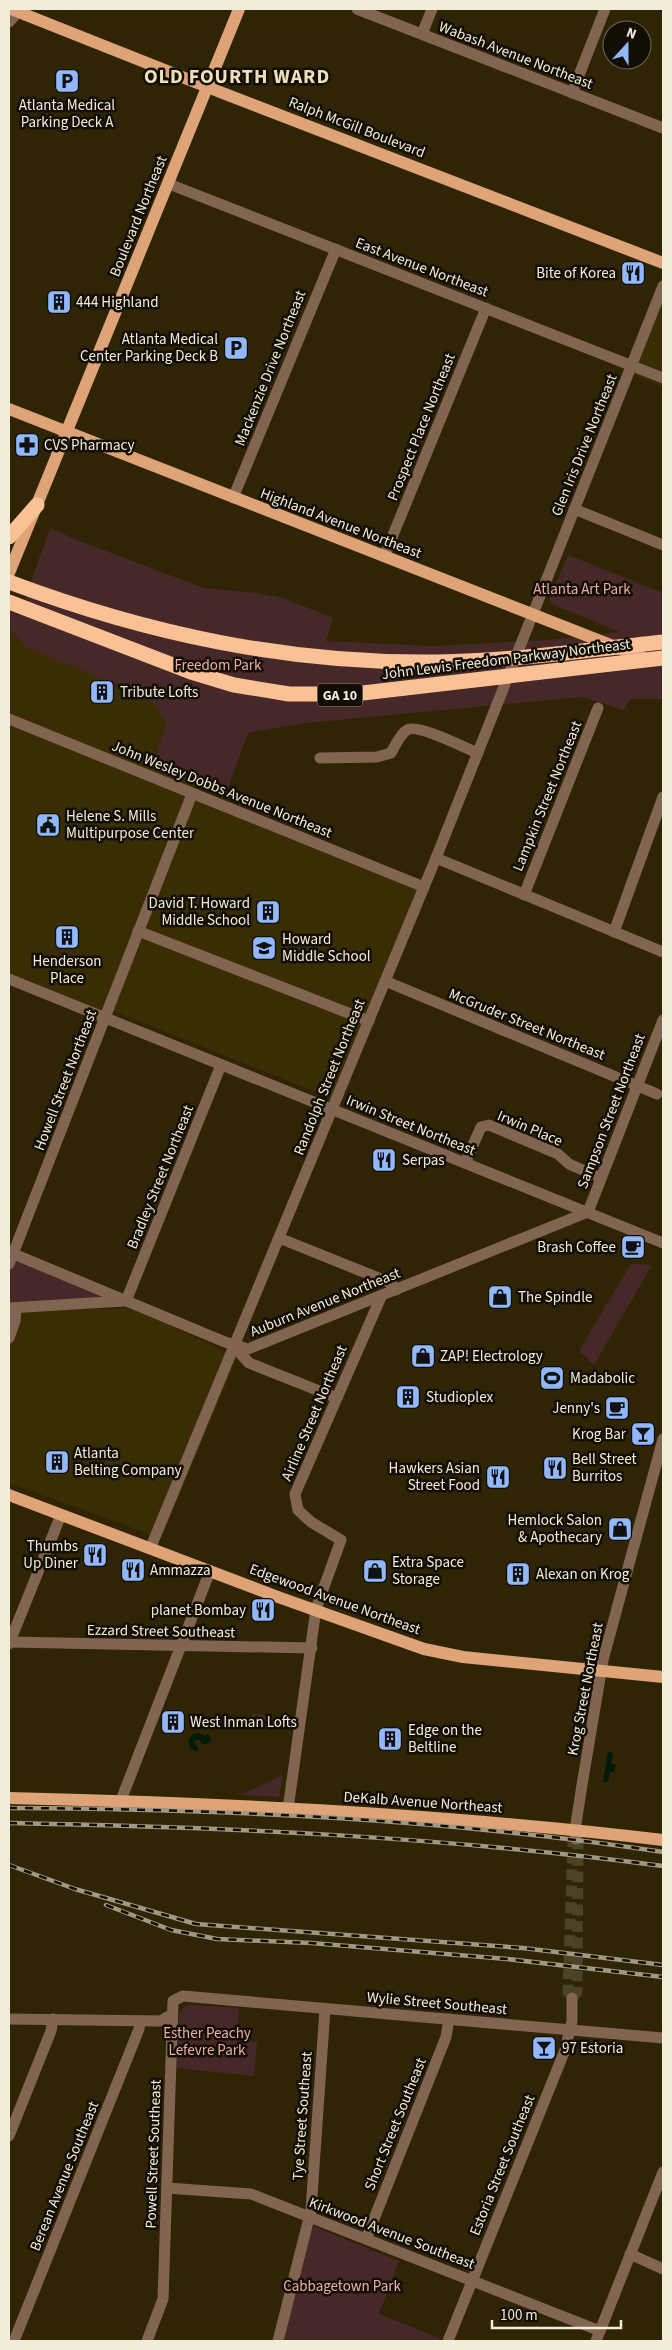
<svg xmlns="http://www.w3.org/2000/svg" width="672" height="2350" font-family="'Source Sans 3',sans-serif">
	<rect width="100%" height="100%" fill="#2f2505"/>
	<!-- built -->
	<g fill="#392d03">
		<path d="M663,275V387L624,371Z"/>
		<path d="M9,619L229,698L191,797L422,888L336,1100L108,1009L101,1022L9,982Z"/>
		<path d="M136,1308L237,1358L161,1538L9,1483V1311Z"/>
	</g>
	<!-- green -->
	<g fill="#452827">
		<path d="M50,528L77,540L204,588L257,593L283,598L333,618L326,641L433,646L548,640L620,632L551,604L549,600L568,555L663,593V699H630L624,710L582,697L306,723L248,733L225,796L153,767L166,722L149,697L27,648L9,628V611L19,615Z"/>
		<path d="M9,1250L124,1298L14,1307L9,1321Z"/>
		<path d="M631,1264L652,1265L594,1365L580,1352L581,1347Z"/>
		<path d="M252,1713L271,1716L269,1727L250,1725Z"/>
		<path d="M283,1775L279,1797L241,1795Z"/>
		<path d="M191,2005L239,2008L237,2038L257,2042L254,2076L176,2068L179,2013L185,2006Z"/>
		<path d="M315,2227L399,2261L379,2314L439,2338L438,2341H283L311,2228Z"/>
	</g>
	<!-- water -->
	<g fill="#001a0c">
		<path d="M199,1733L205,1736L208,1734L212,1741L203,1745L200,1740H196L194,1743L198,1748L197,1752L190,1748L188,1740L193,1734Z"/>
		<path d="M608,1752L613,1753L611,1764H616L614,1772H610L608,1782H603Z"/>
	</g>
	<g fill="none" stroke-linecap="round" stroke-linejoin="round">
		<!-- minor-tunnel -->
		<path stroke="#4c4325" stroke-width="11" stroke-dasharray="11 5.5" stroke-linecap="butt" d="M576,1839L578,1842L577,1992L572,1998L568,1992L573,1841Z"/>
		<!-- minor -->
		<g stroke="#826550" stroke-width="11">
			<path d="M357,9L663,128"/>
			<path d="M9,22L21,9"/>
			<path d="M422,34L432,9"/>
			<path d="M572,93L605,9"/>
			<path d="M169,184L663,378"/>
			<path d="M233,498L336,249"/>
			<path d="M574,509L663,545"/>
			<path d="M384,557L486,308"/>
			<path d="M9,719L424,887"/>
			<path d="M320,758L377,757L391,753C395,746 400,734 407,730C417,723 465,748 478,753"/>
			<path d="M436,858L663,952"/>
			<path d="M524,895L598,708"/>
			<path d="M138,931L369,1021"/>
			<path d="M614,932L663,797"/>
			<path d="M9,979L663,1243"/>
			<path d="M385,981L657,1094"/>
			<path d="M465,1163L481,1127L489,1125L558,1154L569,1164L601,1178"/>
			<path d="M588,1212L663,1020"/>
			<path d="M279,1238L391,1283L396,1290"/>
			<path d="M9,1252L225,1342L248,1349L588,1212"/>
			<path d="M9,1264L192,794"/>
			<path d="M126,1301L221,1065"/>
			<path d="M9,1308L124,1301"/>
			<path d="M9,1338L15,1321L16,1308"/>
			<path d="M234,1346L249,1363L337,1398"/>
			<path d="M150,1549L436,858L663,286"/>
			<path d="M10,1642L312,1648"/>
			<path d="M9,1644L61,1515"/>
			<path d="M121,1800L210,1571"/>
			<path d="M288,1809L316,1609L341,1540L311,1522L298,1510L295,1494L381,1297"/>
			<path d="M576,1839L575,1830L582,1785L603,1660L663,1439"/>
			<path d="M9,2019L160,2021L171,2015"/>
			<path d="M9,2136L51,2031L53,2019"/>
			<path d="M167,2188L251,2194L600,2331"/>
			<path d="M366,2239L446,2037L449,2019"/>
			<path d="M630,2254L663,2269"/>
			<path d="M14,2341L139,2029L140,2021"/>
			<path d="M147,2341L163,2299L173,2001L183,1996L663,2038"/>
			<path d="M278,2341L311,2210L325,2009"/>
			<path d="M448,2341L565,2050L572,2021V1998"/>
			<path d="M596,2341L663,2172"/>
		</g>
		<!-- major -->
		<g stroke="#dfa378" stroke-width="12">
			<path d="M11,9L220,92L663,263"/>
			<path d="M9,409L649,660"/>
			<path d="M9,573L239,9"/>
			<path d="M9,1495L278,1597L424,1649L463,1657L663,1677"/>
			<path d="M9,1798C227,1803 446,1814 663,1840"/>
		</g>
		<!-- highway -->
		<g stroke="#fac096" stroke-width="15">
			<path d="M9,537L37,505"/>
			<path d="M9,582C148,634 288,664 437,662C513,661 588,650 663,642"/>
			<path d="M9,602L191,672L234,685L289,694H354L663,658"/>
		</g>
		<defs>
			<g id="rail">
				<path d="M9,1808C227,1809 447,1819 663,1852"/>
				<path d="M9,1823C229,1827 444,1837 663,1866"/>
				<path d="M9,1865L75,1889L196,1924L523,1948L663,1965"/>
				<path d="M106,1905L171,1930L217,1939L311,1943L507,1959L663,1977"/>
			</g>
		</defs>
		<!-- rail casing -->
		<use href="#rail" stroke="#a09880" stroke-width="4.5"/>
		<!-- rail -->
		<use href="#rail" stroke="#130e03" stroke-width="2.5" stroke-dasharray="8" stroke-linecap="butt"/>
	</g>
	<!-- icons -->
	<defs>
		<symbol id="parking-square" viewBox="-11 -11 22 22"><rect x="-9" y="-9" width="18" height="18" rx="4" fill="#91b8fd" stroke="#130e03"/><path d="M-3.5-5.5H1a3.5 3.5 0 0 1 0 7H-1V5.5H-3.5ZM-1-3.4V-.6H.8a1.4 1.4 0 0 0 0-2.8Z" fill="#111"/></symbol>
		<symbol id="restaurant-square" viewBox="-11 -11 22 22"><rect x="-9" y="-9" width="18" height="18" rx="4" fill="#91b8fd" stroke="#130e03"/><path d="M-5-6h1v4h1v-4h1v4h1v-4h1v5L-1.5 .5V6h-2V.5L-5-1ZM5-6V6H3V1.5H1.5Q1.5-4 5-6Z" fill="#111"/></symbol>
		<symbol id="building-square" viewBox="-11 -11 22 22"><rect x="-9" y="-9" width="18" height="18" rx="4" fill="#91b8fd" stroke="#130e03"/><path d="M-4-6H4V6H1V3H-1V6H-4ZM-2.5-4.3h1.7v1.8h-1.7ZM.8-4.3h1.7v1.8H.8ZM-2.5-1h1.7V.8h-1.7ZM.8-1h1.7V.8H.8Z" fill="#111"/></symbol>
		<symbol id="pharmacy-square" viewBox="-11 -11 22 22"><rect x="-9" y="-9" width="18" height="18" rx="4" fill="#91b8fd" stroke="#130e03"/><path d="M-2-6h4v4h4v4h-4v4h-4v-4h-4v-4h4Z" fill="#111"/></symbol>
		<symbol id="civic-square" viewBox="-11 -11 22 22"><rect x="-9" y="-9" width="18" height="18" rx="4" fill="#91b8fd" stroke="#130e03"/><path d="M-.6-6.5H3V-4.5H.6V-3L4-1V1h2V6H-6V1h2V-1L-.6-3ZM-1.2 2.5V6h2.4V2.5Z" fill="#111"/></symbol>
		<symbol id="school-square" viewBox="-11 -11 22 22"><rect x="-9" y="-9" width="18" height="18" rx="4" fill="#91b8fd" stroke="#130e03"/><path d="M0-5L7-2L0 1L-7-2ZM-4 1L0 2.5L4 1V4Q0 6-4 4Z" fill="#111"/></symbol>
		<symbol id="cafe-square" viewBox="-11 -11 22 22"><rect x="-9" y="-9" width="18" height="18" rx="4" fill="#91b8fd" stroke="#130e03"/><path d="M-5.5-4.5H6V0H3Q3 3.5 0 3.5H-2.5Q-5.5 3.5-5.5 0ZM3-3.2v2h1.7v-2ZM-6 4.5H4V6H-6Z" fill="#111"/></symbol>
		<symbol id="shop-square" viewBox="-11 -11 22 22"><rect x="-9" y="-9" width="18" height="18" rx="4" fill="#91b8fd" stroke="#130e03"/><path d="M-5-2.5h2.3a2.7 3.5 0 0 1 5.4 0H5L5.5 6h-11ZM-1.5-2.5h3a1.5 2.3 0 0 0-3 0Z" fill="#111"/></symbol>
		<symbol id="stadium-square" viewBox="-11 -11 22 22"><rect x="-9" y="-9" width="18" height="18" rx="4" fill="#91b8fd" stroke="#130e03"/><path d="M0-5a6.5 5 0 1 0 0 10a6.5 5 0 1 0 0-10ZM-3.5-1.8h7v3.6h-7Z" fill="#111"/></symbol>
		<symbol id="bar-square" viewBox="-11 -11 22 22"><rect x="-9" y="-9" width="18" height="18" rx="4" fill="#91b8fd" stroke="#130e03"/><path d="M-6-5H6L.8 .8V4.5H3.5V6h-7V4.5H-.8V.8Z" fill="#111"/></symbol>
	</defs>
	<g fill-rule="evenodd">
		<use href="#parking-square" x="53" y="67" width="28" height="28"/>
		<use href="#restaurant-square" x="619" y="259" width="28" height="28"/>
		<use href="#building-square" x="45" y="288" width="28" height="28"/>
		<use href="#parking-square" x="222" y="334" width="28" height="28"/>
		<use href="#pharmacy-square" x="13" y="431" width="28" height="28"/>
		<use href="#building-square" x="88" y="678" width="28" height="28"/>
		<use href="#civic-square" x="34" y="811" width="28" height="28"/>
		<use href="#building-square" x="254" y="898" width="28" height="28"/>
		<use href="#building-square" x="53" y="923" width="28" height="28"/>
		<use href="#school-square" x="250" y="934" width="28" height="28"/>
		<use href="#restaurant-square" x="370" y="1146" width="28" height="28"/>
		<use href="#cafe-square" x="619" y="1233" width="28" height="28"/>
		<use href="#shop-square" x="486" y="1283" width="28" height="28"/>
		<use href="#shop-square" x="409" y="1342" width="28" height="28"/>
		<use href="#stadium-square" x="538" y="1364" width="28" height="28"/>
		<use href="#building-square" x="394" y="1383" width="28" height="28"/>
		<use href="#cafe-square" x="603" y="1394" width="28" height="28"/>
		<use href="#bar-square" x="629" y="1420" width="28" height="28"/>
		<use href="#building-square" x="43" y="1448" width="28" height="28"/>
		<use href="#restaurant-square" x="541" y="1454" width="28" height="28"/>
		<use href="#restaurant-square" x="484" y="1463" width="28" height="28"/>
		<use href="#shop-square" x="606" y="1515" width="28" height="28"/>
		<use href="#restaurant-square" x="81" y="1541" width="28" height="28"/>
		<use href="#restaurant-square" x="119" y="1556" width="28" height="28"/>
		<use href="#shop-square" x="361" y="1557" width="28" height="28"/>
		<use href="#building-square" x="504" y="1560" width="28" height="28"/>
		<use href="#restaurant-square" x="249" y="1596" width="28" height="28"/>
		<use href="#building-square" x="159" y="1708" width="28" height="28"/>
		<use href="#building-square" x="376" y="1725" width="28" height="28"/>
		<use href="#bar-square" x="530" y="2034" width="28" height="28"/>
	</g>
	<g text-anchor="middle" stroke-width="5" stroke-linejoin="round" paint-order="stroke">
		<!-- shield labels -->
		<rect fill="#130e03" stroke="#afa99a" stroke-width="1" x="317.5" y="683.5" width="45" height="23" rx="4"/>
		<g font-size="14" font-weight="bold" fill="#f2ecda">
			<text x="340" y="700">GA 10</text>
		</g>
		<!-- street labels -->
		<g font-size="15" fill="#f2ecda" stroke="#130e03">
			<text transform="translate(516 55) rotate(21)" y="5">Wabash Avenue Northeast</text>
			<text transform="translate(357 127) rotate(21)" y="5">Ralph McGill Boulevard</text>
			<text transform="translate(138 216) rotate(-68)" y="5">Boulevard Northeast</text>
			<text transform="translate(422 267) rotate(21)" y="5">East Avenue Northeast</text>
			<text transform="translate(270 368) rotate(-68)" y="5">Mackenzie Drive Northeast</text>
			<text transform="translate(421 427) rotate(-68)" y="5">Prospect Place Northeast</text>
			<text transform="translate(584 445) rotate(-68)" y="5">Glen Iris Drive Northeast</text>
			<text transform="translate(341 523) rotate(21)" y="5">Highland Avenue Northeast</text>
			<text transform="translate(506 659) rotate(-7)" y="5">John Lewis Freedom Parkway Northeast</text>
			<text transform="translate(222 789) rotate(22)" y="5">John Wesley Dobbs Avenue Northeast</text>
			<text transform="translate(547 796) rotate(-68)" y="5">Lampkin Street Northeast</text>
			<text transform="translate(527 1024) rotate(22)" y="5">McGruder Street Northeast</text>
			<text transform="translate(329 1077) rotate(-68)" y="5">Randolph Street Northeast</text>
			<text transform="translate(65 1080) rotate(-69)" y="5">Howell Street Northeast</text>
			<text transform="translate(611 1111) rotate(-69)" y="5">Sampson Street Northeast</text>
			<text transform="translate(411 1125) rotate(22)" y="5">Irwin Street Northeast</text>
			<text transform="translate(530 1128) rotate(23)" y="5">Irwin Place</text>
			<text transform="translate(160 1177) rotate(-68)" y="5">Bradley Street Northeast</text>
			<text transform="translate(325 1302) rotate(-22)" y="5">Auburn Avenue Northeast</text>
			<text transform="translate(314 1413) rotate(-67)" y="5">Airline Street Northeast</text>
			<text transform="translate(335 1599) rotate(20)" y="5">Edgewood Avenue Northeast</text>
			<text transform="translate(161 1631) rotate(1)" y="5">Ezzard Street Southeast</text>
			<text transform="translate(585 1689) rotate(-79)" y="5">Krog Street Northeast</text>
			<text transform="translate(423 1802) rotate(4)" y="5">DeKalb Avenue Northeast</text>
			<text transform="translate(437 2003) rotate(5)" y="5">Wylie Street Southeast</text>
			<text transform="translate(302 2116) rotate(-86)" y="5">Tye Street Southeast</text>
			<text transform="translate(395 2124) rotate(-68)" y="5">Short Street Southeast</text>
			<text transform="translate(153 2154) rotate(-88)" y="5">Powell Street Southeast</text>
			<text transform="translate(502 2165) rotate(-68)" y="5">Estoria Street Southeast</text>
			<text transform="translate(64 2176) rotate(-68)" y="5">Berean Avenue Southeast</text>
			<text transform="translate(392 2233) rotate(21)" y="5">Kirkwood Avenue Southeast</text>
		</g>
		<!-- poi labels -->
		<g font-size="15" fill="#f2ecda" stroke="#130e03" text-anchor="start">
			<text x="67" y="110" text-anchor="middle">Atlanta Medical<tspan x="67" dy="17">Parking Deck A</tspan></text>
			<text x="616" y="278" text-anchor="end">Bite of Korea</text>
			<text x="76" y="307">444 Highland</text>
			<text x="218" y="344" text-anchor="end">Atlanta Medical<tspan x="218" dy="17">Center Parking Deck B</tspan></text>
			<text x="44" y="450">CVS Pharmacy</text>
			<text x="120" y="697">Tribute Lofts</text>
			<text x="66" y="821">Helene S. Mills<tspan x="66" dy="17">Multipurpose Center</tspan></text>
			<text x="250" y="908" text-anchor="end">David T. Howard<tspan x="250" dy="17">Middle School</tspan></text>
			<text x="282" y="944">Howard<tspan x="282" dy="17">Middle School</tspan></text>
			<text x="67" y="966" text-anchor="middle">Henderson<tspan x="67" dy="17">Place</tspan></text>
			<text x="402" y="1165">Serpas</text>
			<text x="616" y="1252" text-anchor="end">Brash Coffee</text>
			<text x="518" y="1302">The Spindle</text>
			<text x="440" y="1361">ZAP! Electrology</text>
			<text x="570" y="1383">Madabolic</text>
			<text x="426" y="1402">Studioplex</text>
			<text x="600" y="1413" text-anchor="end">Jenny's</text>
			<text x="626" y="1439" text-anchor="end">Krog Bar</text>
			<text x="74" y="1458">Atlanta<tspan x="74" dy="17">Belting Company</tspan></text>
			<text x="572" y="1464">Bell Street<tspan x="572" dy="17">Burritos</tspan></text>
			<text x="480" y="1473" text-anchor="end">Hawkers Asian<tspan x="480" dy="17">Street Food</tspan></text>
			<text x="602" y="1525" text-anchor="end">Hemlock Salon<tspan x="602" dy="17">&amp; Apothecary</tspan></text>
			<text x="78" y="1551" text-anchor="end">Thumbs<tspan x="78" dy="17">Up Diner</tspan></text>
			<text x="392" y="1567">Extra Space<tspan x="392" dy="17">Storage</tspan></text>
			<text x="150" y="1575">Ammazza</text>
			<text x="536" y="1579">Alexan on Krog</text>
			<text x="246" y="1615" text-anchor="end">planet Bombay</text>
			<text x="190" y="1727">West Inman Lofts</text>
			<text x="408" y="1735">Edge on the<tspan x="408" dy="17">Beltline</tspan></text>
			<text x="562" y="2053">97 Estoria</text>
		</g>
		<!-- park labels -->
		<g font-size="15" fill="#efadaa" stroke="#130e03">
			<text x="582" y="594">Atlanta Art Park</text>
			<text x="218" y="670">Freedom Park</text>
			<text x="207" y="2038">Esther Peachy<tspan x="207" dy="17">Lefevre Park</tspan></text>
			<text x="342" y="2291">Cabbagetown Park</text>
		</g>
		<!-- district labels -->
		<g font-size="20" font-weight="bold" letter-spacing="1" fill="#ede1bd" stroke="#130e03">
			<text x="237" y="83">OLD FOURTH WARD</text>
		</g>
	</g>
	<!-- border -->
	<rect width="672" height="2350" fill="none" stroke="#f2ecda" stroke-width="20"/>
	<!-- north arrow -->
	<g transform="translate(627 45) rotate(21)"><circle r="24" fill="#130e03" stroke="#6c6759"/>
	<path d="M0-4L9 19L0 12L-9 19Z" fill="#91b8fd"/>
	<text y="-8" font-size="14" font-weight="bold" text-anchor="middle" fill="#f2ecda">N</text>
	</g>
	<!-- scale -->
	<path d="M492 2320v8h129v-8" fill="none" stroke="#f2ecda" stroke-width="2.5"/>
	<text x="500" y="2320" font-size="15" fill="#f2ecda" stroke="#130e03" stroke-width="4" paint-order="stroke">100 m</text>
</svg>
